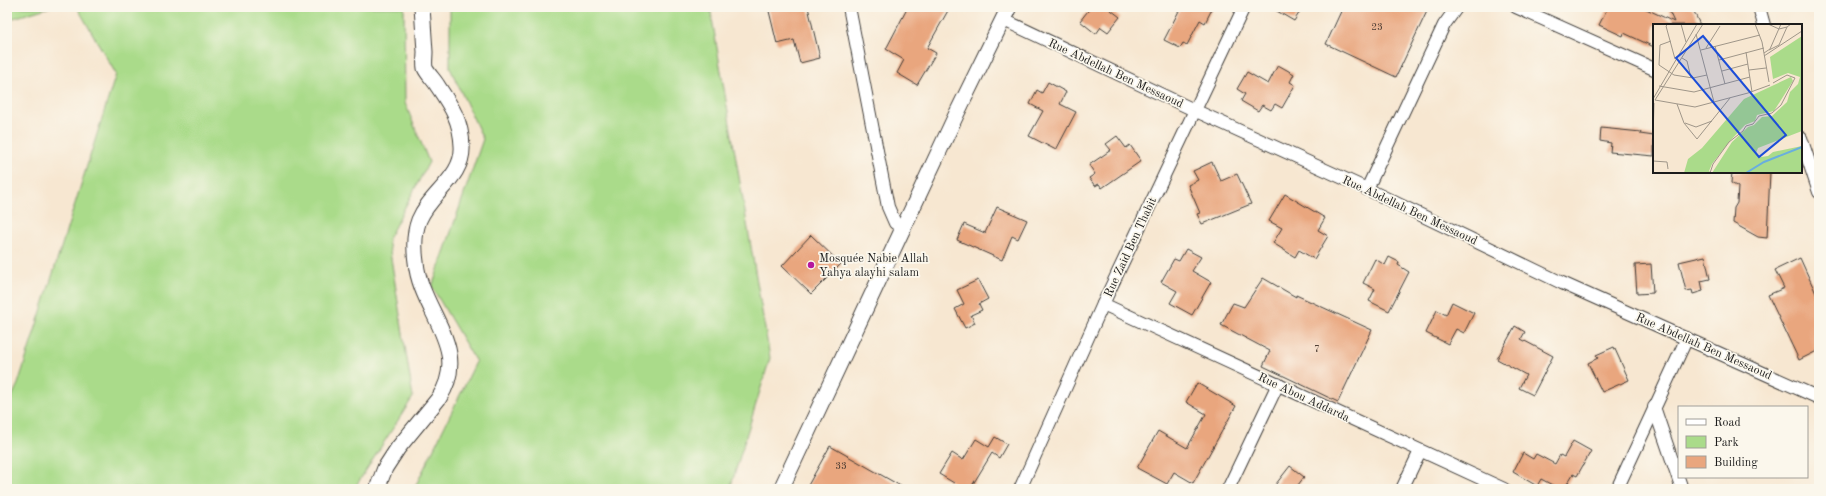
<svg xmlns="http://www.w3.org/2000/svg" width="1826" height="496" font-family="'Old Standard TT',serif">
	<rect width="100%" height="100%" fill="#fbf7ec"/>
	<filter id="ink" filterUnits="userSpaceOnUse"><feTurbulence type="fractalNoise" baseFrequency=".025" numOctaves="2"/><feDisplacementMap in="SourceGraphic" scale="8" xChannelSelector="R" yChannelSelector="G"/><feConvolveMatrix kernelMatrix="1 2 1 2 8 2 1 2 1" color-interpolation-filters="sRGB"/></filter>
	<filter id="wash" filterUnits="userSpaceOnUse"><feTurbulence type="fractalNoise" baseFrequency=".012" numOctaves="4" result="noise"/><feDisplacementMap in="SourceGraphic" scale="16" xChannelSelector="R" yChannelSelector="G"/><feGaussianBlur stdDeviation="0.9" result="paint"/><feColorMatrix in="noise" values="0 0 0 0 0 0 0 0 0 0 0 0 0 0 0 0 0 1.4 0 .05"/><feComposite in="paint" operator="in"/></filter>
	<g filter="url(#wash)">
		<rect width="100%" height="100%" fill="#f7e7d1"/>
		<!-- green -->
		<g fill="#aadb8a" stroke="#637c53">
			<path d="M7,7H50L7,20Z"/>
			<path d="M77,7H404L405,103L429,162L388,239L413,397L354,489H7V407L18,384L116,74Z"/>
			<path d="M450,7H710L770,358L730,489H414L476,362L432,287L483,139L450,68Z"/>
		</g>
		<g id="blocks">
			<!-- building -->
			<g fill="#e9a67e">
				<path d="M768,7H808L820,58L800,63L794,40L777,44Z"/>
				<path d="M908,7H950L927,48L936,53L917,85L897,73L904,60L886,49Z"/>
				<path d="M1091,7H1107L1120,17L1108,32L1101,27L1096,34L1080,21Z"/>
				<path d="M1181,7H1213L1205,23L1200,20L1187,45L1183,43L1180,48L1164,40Z"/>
				<path d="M1270,7H1303L1294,21Z"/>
				<path d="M1343,7H1429L1396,77L1326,44Z"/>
				<path d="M1608,7H1642L1674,22L1667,7H1692L1700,25H1654V47L1624,33L1623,36L1599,25Z"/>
				<path d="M1278,65L1294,74L1290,82L1295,85L1282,108L1275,104L1271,110L1262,105L1258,111L1241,101L1245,94L1237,89L1247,72L1268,84Z"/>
				<path d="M1048,82L1066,92L1060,104L1076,112L1056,150L1029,136L1043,111L1030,104L1037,90L1042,93Z"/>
				<path d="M1601,128L1641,132L1640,134L1654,136V156L1610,152L1611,143L1600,141Z"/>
				<path d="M1117,136L1126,148L1130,145L1141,161L1102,188L1099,184L1095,186L1089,178L1095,174L1089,165L1111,150L1106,144Z"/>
				<path d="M1212,162L1221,181L1237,174L1251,204L1202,224L1197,214L1200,213L1188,185L1198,180L1193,171Z"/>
				<path d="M1732,172H1770L1767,238L1758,237L1733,223L1734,208L1737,203L1738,187L1731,183Z"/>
				<path d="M1285,194L1325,218L1318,230L1328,236L1314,259L1299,250L1295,257L1273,243L1282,228L1269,221Z"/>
				<path d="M997,207L1027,220L1018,239L1012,236L1002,260L957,240L964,224L985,233Z"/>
				<path d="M811,235L841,264L811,294L782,266Z"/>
				<path d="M1186,249L1201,257L1192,271L1211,282L1192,315L1170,303L1177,291L1161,282L1174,259L1179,261Z"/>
				<path d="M1705,256L1710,279L1701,281L1703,291L1693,294L1692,290L1686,291L1679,262Z"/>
				<path d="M1389,257L1399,262L1398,265L1409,272L1389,311L1369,301L1375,289L1363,283L1375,259L1385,265Z"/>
				<path d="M1800,258L1819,300V350L1799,360L1768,295L1784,288L1775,270Z"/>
				<path d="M1651,264L1653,293L1637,294L1635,265Z"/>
				<path d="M1263,278L1296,297V295L1372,330L1338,402L1263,366L1270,351L1221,325L1233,303L1244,307Z"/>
				<path d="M978,280L988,299L979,304L982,310L971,315L975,323L965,328L955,309L964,304L957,290Z"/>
				<path d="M1452,302L1474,313L1464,333L1456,329L1448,344L1426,333L1437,310L1446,315Z"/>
				<path d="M1515,326L1525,332L1521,339L1553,356L1533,395L1519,388L1526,375L1497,359Z"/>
				<path d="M1614,347L1629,380L1602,392L1588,363L1598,358L1596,355Z"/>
				<path d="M1197,383L1236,406L1193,483L1174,472L1167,484L1137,468L1158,431L1187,448L1206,414L1186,402Z"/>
				<path d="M995,437L1007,444L999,458L992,453L970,489H950L954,483L939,474L952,453L963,460L976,439L989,447Z"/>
				<path d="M1573,441L1591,451L1577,476L1573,474L1564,489H1560L1541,479L1537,486L1513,472L1523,453L1533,459L1536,454L1555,464L1560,455L1564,457Z"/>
				<path d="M830,446L906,489H806Z"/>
				<path d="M1290,466L1304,477L1295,489H1272Z"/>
			</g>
		</g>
	</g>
	<g filter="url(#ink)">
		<use href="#blocks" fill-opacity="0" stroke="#3d3a37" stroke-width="1"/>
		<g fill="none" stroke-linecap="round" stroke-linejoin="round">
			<defs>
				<g id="minor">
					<path d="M849,7L888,207L895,223L903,229"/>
					<path d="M1516,7L1654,69"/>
					<path d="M1759,7L1764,25"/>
					<path d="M1004,18L1006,21L1194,110L1367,189L1562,283L1819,398"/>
					<path d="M1801,138L1819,192"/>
					<path d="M1367,189L1444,25L1457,7"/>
					<path d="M1103,304L1504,489"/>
					<path d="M1654,407L1682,489"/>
					<path d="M1020,489L1103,304L1244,7"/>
					<path d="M1228,489L1278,384"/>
					<path d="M1402,489L1420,451"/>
					<path d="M1617,489L1687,338"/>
				</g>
				<g id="tertiary">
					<path d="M377,489L385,468L398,448L439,398C472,348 420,311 416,262C414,248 414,233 419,220C430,193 464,177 462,146C461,120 451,106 437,85C434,80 427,73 425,68C424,63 425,57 425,52C424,37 423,22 422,7"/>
					<path d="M781,489L957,113L1009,7"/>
				</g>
			</defs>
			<!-- minor casing -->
			<use href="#minor" stroke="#3d3a37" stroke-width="14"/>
			<!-- tertiary casing -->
			<use href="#tertiary" stroke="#3d3a37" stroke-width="17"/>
			<!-- minor -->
			<use href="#minor" stroke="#fff" stroke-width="12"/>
			<!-- tertiary -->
			<use href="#tertiary" stroke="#fff" stroke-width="15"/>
		</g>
	</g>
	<!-- markers -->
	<circle fill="#b5179e" stroke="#fbf7ec" stroke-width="1.5" cx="811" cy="265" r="4"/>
	<g text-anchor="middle" stroke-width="3.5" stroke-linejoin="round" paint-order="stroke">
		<!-- number labels -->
		<g font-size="10" fill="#4f3e34">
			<text x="1377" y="30">23</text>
			<text x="1317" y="352">7</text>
			<text x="841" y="469">33</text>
		</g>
		<!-- street labels -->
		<g font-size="12" fill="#1c1c1c" stroke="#fbf7ec">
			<text transform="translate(1116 73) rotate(25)" y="4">Rue Abdellah Ben Messaoud</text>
			<text transform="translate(1410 210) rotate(25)" y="4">Rue Abdellah Ben Messaoud</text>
			<text transform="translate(1130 247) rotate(-65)" y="4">Rue Zaid Ben Thabit</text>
			<text transform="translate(1704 346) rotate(24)" y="4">Rue Abdellah Ben Messaoud</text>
			<text transform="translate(1304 397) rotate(25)" y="4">Rue Abou Addarda</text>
		</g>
		<!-- poi labels -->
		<g font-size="12" fill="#1c1c1c" stroke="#fbf7ec" text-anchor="start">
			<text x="819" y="262">Mosquée Nabie Allah<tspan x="819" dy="14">Yahya alayhi salam</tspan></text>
		</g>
	</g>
	<!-- overview -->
	<g transform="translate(1653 24)">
		<rect width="149" height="149" fill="#f7e7d1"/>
		<path d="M149,12V107L105,124L103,129L108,133L115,132L120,128L149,122V149H31L35,135L49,124L91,75L138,53L140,57L121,87L104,91L102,97L92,101L77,117L59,140L56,147L59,149L79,118L95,103L101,101L109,93L119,92L134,78L137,68L145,60L147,53L135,49L120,55L117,33Z" fill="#aadb8a"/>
		<path fill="none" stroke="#69aedf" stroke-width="2" d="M93,149L111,138L149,123"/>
		<path fill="none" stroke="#9f9689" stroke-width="1" d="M15,0L13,2L22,35M28,0L33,18M102,0L109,18L116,58M115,0L126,5L134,3M43,10L61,78M18,17L7,21L6,41L21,51L40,54L54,51M62,22L72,60M53,24L67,2M48,26L107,11M116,26L126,21L134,3L138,0M93,28L99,68M111,29L117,25L128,0M111,32L149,7M29,34L34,37L38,54M66,36L111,24M96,46L113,44M69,47L95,40M6,62L41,68L97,53M0,75L44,0M2,76L42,83L95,69L117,61M2,76L50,0M24,80L31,99L44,115L77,74M32,99L43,103L59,97M0,115L1,79M0,137L14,138L15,145M57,149L60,140L76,118L90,107L93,102L100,100L106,92L119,89L128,81L142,54L134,51L120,59"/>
		<path fill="#1d4ed8" fill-opacity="0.15" stroke="#1d4ed8" stroke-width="2" d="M50,12L133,111L106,133L23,34Z"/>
		<rect width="149" height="149" fill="none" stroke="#1c1c1c" stroke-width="2"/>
	</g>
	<!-- margin -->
	<rect width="1826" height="496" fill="none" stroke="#fbf7ec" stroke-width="24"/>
	<!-- legend -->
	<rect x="1678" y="406" width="130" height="72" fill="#fbf7ec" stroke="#a29f99"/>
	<rect x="1686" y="419" width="20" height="6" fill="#ffffff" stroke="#a29f99"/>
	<text x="1714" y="426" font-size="12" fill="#1c1c1c">Road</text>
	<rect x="1686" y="436" width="20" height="12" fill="#aadb8a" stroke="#a29f99"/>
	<text x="1714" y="446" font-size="12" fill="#1c1c1c">Park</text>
	<rect x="1686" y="456" width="20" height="12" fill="#e9a67e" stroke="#a29f99"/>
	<text x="1714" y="466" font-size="12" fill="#1c1c1c">Building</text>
</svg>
